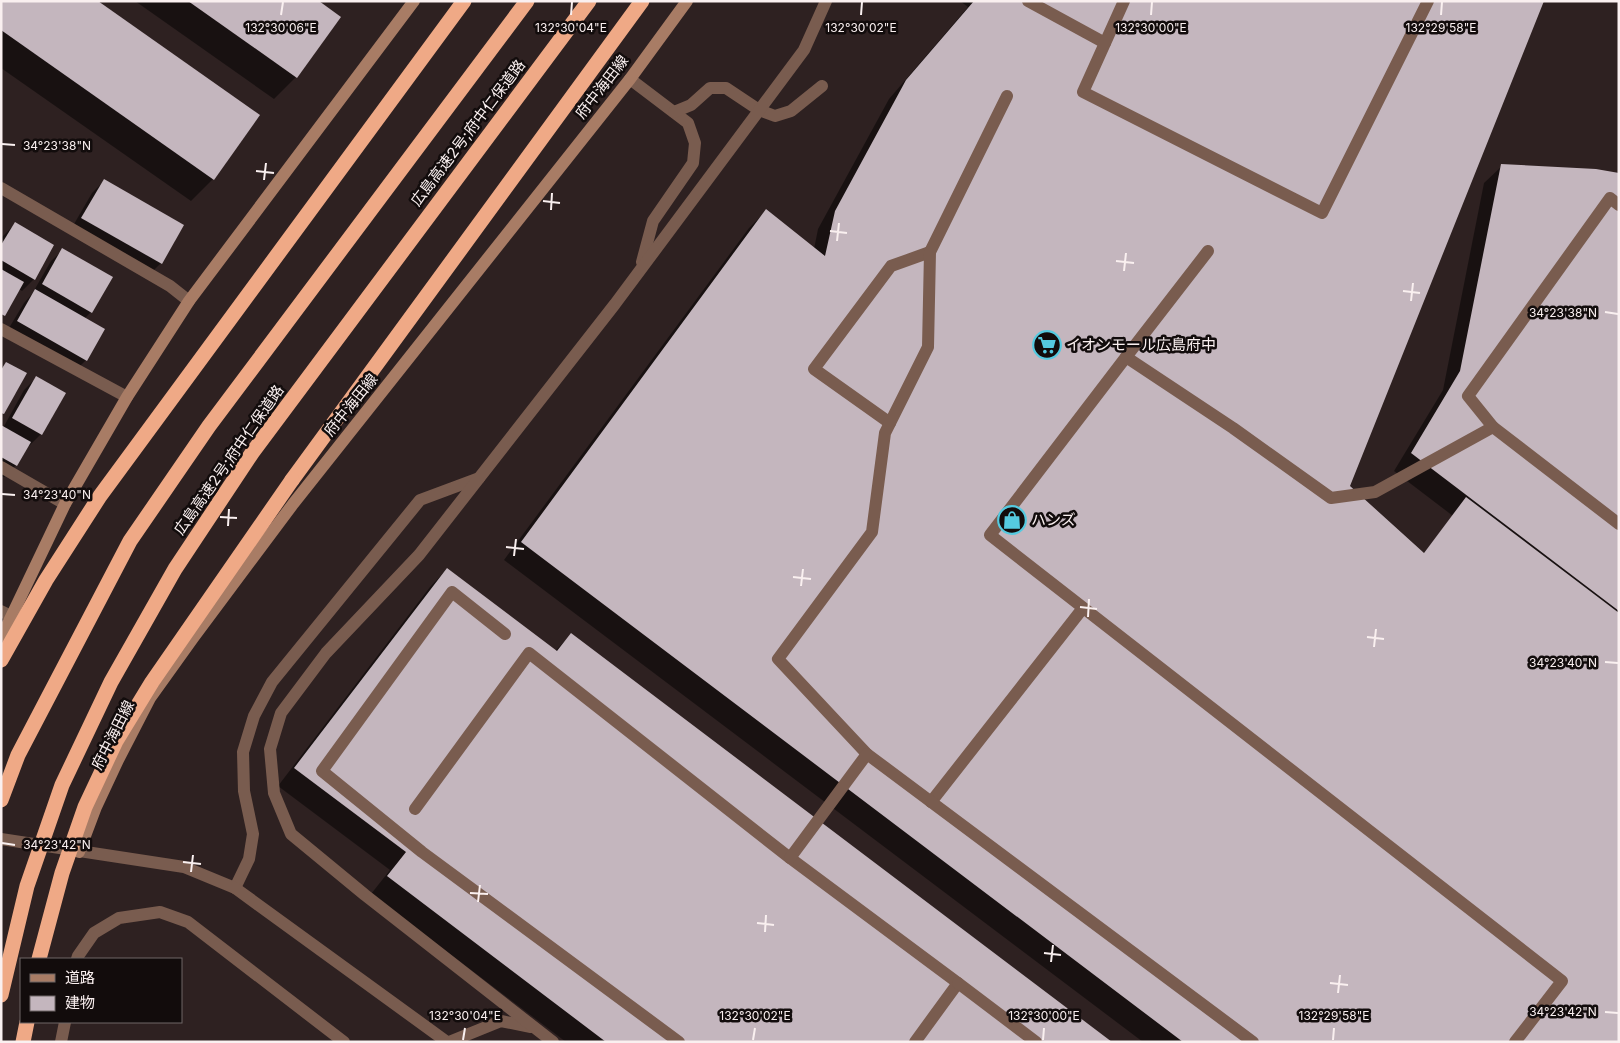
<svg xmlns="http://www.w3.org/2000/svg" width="1620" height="1043" font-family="Inter,'Noto Sans JP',sans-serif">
	<rect width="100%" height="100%" fill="#2e2121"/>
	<!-- shadow -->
	<g fill="#0007">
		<path d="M1,1L213,179L191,201L1,68Z"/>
		<path d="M135,1H317L296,77L274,99Z"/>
		<path d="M960,1H1542L1348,487L1423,554L1453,516L1394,471L1443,390L1484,183L1502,166L1619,174V1042H1143L504,560L749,228L766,211L814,249L818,229L889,99L968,7Z"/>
		<path d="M104,181L183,225L161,263L149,275L70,231L92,193Z"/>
		<path d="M15,224L34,279L22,291L19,289L1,318V238Z"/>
		<path d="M63,250L91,312L84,319L103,330L86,360L74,372L6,333L24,303L32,294L51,261Z"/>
		<path d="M36,378L64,394L41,434L29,446L27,445L16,465L4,477L1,476V427L3,428L24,390Z"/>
		<path d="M447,569L555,651L571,635L1110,1042H566L371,894L390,870L278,786L430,587Z"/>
	</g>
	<!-- building -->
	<g fill="#c4b6be">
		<path d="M1,1H98L260,115L214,180L1,30Z"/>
		<path d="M188,1H319L341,17L297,78Z"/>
		<path d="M974,1H1544L1350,486L1424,553L1466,497L1619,613V1042H1183L521,542L766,209L825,256L835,211L906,80Z"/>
		<path d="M1501,164L1596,169L1619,173V611L1411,453L1460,371Z"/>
		<path d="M104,179L184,225L162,264L81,218Z"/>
		<path d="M15,222L54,245L35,280L1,260V245Z"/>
		<path d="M62,248L113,277L92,313L42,284Z"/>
		<path d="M1,269L24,282L5,316L1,314Z"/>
		<path d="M35,289L105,329L87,361L17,321Z"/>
		<path d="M6,362L27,373L4,414L1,413V370Z"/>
		<path d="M36,376L66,393L42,435L12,418Z"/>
		<path d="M1,425L31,442L17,466L1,457Z"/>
		<path d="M447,568L557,651L571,633L1112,1042H606L387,876L406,852L294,768Z"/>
	</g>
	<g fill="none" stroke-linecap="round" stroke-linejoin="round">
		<!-- service -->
		<g stroke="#795c4f" stroke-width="12">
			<path d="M1028,1L1105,43"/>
			<path d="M1124,1L1083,92L1322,213L1428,1"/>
			<path d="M630,79L688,123L695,143L693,163L653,221L642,262"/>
			<path d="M674,112L691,105L710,88H726L759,110L775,116L791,111L822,86"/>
			<path d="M1126,357L1208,251"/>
			<path d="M890,423L814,369L891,266L930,252"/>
			<path d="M1493,427L1619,524"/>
			<path d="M505,634L452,592L322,771L422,852L679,1042"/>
			<path d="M867,754L778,659L872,532L885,433L928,347L930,252L1007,96"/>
			<path d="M931,802L1083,608"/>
			<path d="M415,809L529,653L790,858L958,983L915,1042"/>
			<path d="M790,858L867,754L1253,1042"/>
			<path d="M235,888L249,859L253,834L244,791L243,752L254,716L272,682L420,500L479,478"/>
			<path d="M958,983L1036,1042"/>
			<path d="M449,1042L501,1021L531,1027"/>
			<path d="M553,1042L365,895L291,834L274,793L270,749L281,713L326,653L419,555L615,304L804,50L826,1"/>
			<path d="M1515,1042L1562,981L990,535L1126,357L1233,428L1331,498L1375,492L1493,427L1468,396L1610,198L1619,205"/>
		</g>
		<!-- minor -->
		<g stroke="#795c4f" stroke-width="12">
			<path d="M1,188L170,286L189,301"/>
			<path d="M1,329L127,397"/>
			<path d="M1,467L65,504"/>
			<path d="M1,611L11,616"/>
			<path d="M77,959L78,956L94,933L119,918L160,912L188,922L344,1042"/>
			<path d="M61,1042L65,1022"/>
		</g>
		<!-- tertiary -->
		<path stroke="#795c4f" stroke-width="12" d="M1,839L184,867L235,888L447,1042"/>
		<!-- secondary -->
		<g stroke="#a87c65" stroke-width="12">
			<path d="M1,638L65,504L127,397L189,301L414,1"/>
			<path d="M79,852L96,807L118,760L150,698L193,638L293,504L630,79L687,1"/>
		</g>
		<!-- motorway -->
		<g stroke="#efa986" stroke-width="15">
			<path d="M292,480L642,1"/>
			<path d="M1,660L46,580L100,496L464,1"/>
			<path d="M1,800L18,755L130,541L209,426L527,1"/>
			<path d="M23,1042L27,1022"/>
		</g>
		<!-- motorway-bridge -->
		<g stroke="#efa986" stroke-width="15">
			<path d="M39,959L62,873L85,807L116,741L152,682L292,480"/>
			<path d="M1,995L27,886L62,785L111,682L175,569L252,453L589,1"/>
		</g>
	</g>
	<!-- ticks -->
	<path fill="none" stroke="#faf0f0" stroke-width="2" d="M281,15L283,2M571,15L572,2M861,15L862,2M1151,15L1152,2M1441,15L1442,2M2,144L15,145M256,171L274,173M264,180L266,163M543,201L560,203M551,210L552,193M830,231L847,233M837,241L839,223M1116,261L1134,263M1124,271L1126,253M1403,291L1420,293M1411,301L1413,283M1605,312L1618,314M2,494L15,495M220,517L237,518M228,526L229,509M506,547L524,549M514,556L516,539M793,577L811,579M801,586L803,569M1080,607L1097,609M1088,617L1089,599M1367,637L1384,639M1374,647L1376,629M1605,662L1618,663M2,843L15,845M183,862L201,864M191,872L193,855M470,893L488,894M478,902L480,885M757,923L774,925M765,932L766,915M1044,953L1061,955M1051,962L1053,945M1330,983L1348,985M1338,993L1340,975M1605,1012L1618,1013M463,1040L465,1028M753,1040L755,1028M1043,1040L1044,1028M1333,1040L1334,1028"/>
	<!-- icons -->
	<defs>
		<symbol id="supermarket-ring" viewBox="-11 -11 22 22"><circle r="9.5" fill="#120c0c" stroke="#55cae0" stroke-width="1.5"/><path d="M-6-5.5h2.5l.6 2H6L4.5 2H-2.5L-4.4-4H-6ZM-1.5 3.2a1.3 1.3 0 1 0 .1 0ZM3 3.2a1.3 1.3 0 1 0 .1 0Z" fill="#55cae0"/></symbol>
		<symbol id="shop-ring" viewBox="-11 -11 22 22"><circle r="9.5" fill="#120c0c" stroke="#55cae0" stroke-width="1.5"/><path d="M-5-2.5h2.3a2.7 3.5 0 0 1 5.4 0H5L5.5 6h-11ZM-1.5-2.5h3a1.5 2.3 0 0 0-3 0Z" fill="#55cae0"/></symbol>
	</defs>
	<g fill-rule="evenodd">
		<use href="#supermarket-ring" x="1031" y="329" width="32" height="32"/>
		<use href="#shop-ring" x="996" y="504" width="32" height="32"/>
	</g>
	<g text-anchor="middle" stroke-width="5" stroke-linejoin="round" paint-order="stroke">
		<!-- street labels -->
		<g font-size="15" fill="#faf0f0" stroke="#120c0c">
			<text transform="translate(602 87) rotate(-52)" y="5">府中海田線</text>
			<text transform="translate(468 133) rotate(-53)" y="5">広島高速2号;府中仁保道路</text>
			<text transform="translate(351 405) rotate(-51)" y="5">府中海田線</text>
			<text transform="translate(229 460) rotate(-55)" y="5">広島高速2号;府中仁保道路</text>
			<text transform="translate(113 735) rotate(-63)" y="5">府中海田線</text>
		</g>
		<!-- poi labels -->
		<g font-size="15" fill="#faf0f0" stroke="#120c0c" text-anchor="start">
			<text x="1066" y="350">イオンモール広島府中</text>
			<text x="1031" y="525">ハンズ</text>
		</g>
	</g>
	<g font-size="12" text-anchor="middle" fill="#faf0f0" stroke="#120c0c" stroke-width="5" stroke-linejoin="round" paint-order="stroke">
		<text x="281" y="32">132°30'06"E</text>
		<text x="571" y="32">132°30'04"E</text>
		<text x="861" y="32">132°30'02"E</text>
		<text x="1151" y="32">132°30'00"E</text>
		<text x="1441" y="32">132°29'58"E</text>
		<text x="57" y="150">34°23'38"N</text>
		<text x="1563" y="317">34°23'38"N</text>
		<text x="57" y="499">34°23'40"N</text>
		<text x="1563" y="667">34°23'40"N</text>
		<text x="57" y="849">34°23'42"N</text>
		<text x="1563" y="1016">34°23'42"N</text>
		<text x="465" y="1020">132°30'04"E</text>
		<text x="755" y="1020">132°30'02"E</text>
		<text x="1044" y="1020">132°30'00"E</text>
		<text x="1334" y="1020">132°29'58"E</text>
	</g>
	<!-- border -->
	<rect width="1620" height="1043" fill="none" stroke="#faf0f0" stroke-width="5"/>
	<!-- legend -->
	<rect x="20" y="958" width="162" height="65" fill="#120c0c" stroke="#6f6767"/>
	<rect x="30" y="974" width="25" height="8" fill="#a87c65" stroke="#6f6767"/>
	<text x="65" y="983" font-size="15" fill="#faf0f0">道路</text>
	<rect x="30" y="996" width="25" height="15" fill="#c4b6be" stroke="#6f6767"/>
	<text x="65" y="1008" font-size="15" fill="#faf0f0">建物</text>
</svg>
